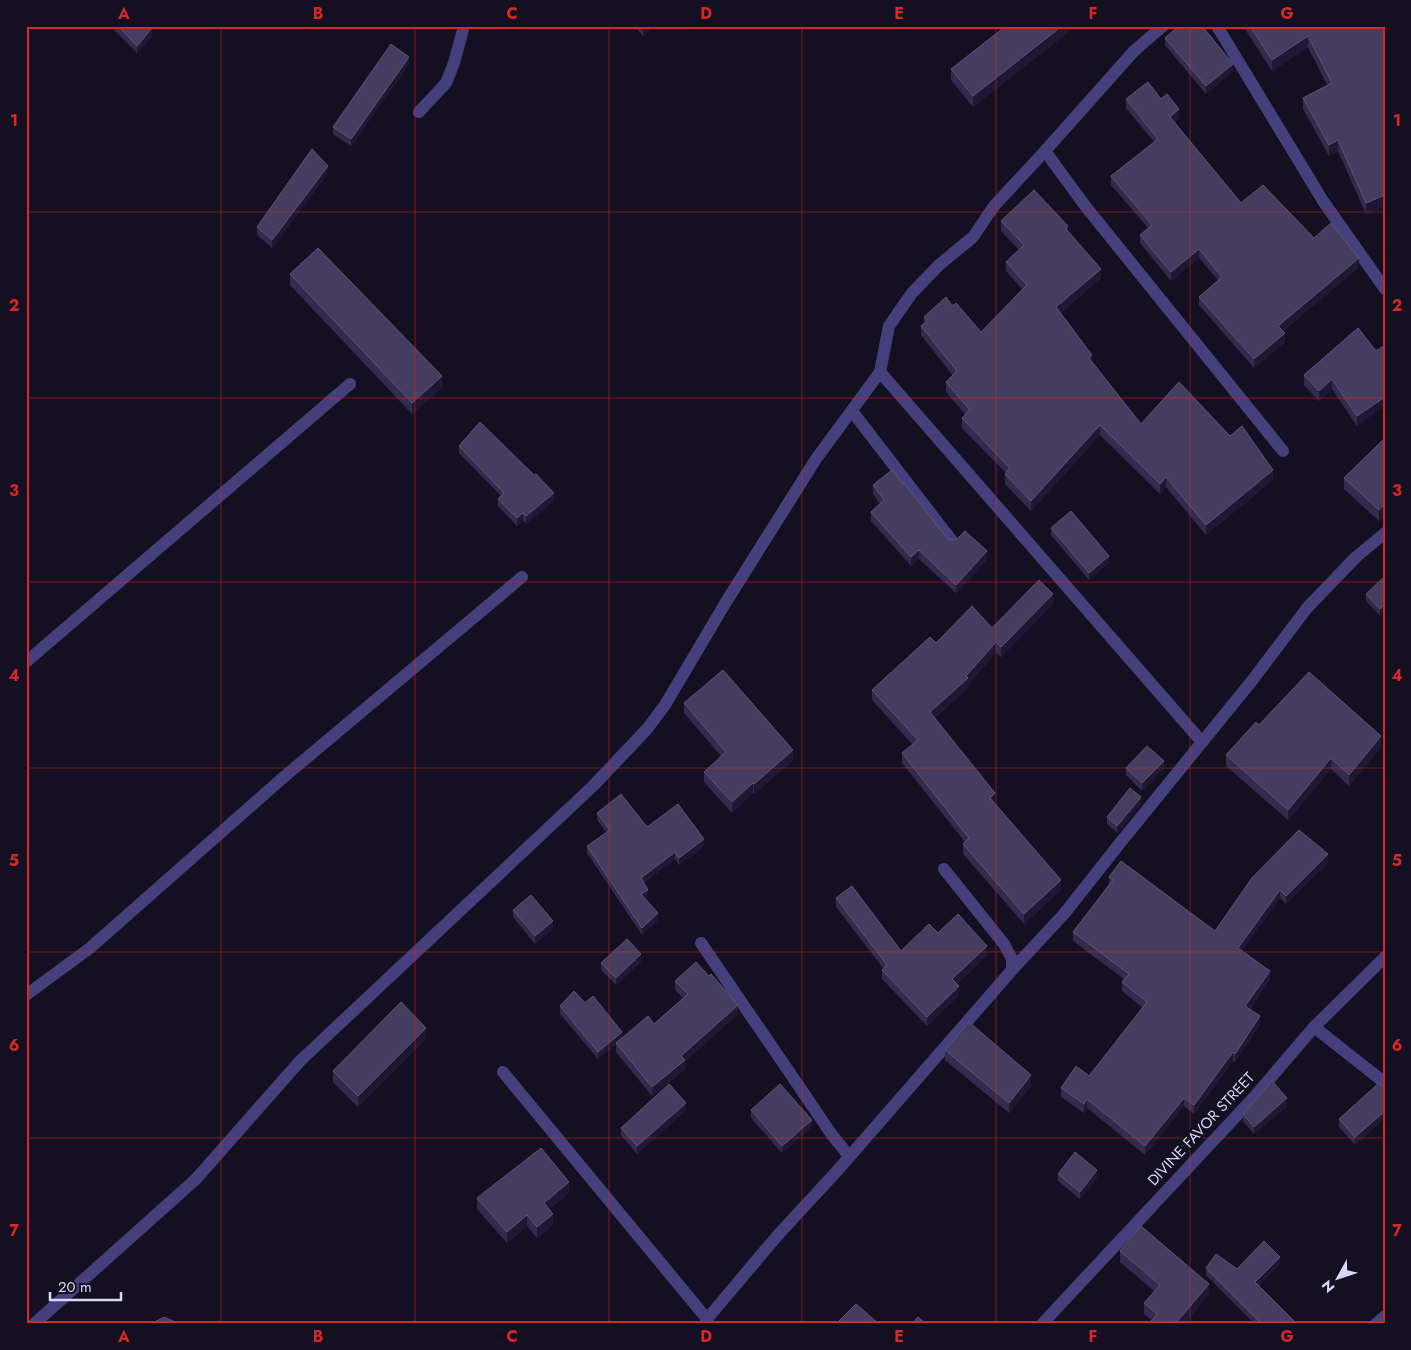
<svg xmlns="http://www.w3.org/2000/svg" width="1411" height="1350" font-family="Jost,sans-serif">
	<rect width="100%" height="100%" fill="#141021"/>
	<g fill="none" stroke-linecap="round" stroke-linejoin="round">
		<!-- minor -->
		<g stroke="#45407b" stroke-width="12">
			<path d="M1217,26L1323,201L1385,289"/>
			<path d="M419,112L446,83L454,63L464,26"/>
			<path d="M1045,151L1134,51L1163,26"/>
			<path d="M880,372L1202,742"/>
			<path d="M852,411L952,541"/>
			<path d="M26,662L350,384"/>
			<path d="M701,943L809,1101L832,1135L849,1156"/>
			<path d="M1012,970L1064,914L1120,843L1251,682L1307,608L1356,557L1385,533"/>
			<path d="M26,995L90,948L285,776L522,577"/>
			<path d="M1314,1027L1385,1083"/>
			<path d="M503,1072L707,1319"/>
			<path d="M34,1324L196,1179L300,1061L593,786L647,729L665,705L726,602L816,459L880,372L889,326L912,293L939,265L973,237L994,206L1045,151L1086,207L1283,451"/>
			<path d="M705,1324L707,1319L777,1236L837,1171L1012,970V959L1004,944L944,869"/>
			<path d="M1042,1324L1256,1095L1314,1027L1385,957"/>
			<path d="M1376,1324L1385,1316"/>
		</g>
	</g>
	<!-- wall -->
	<g fill="#332b4d">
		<path d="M110,26H150L152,36L137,53Z"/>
		<path d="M634,26H653L643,36Z"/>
		<path d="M1006,26H1076L973,107L951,80V69Z"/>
		<path d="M1243,26H1385V206L1366,214L1338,151L1329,156L1303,109V98L1327,85L1308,47L1272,71Z"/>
		<path d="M1165,38L1233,71L1206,94L1165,45Z"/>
		<path d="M409,64L351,146L333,134V127Z"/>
		<path d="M1126,99H1161L1179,118L1174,122L1241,203L1314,238L1359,267L1283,331L1285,342L1254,368L1199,305V297L1218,280L1199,258L1171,281L1140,243V235L1148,228L1111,185V176L1154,142L1126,108Z"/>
		<path d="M328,173L272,248L257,235V227Z"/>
		<path d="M1001,221L1068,232L1101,278L1061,313L1092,363L1141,424L1230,436L1273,480L1206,535L1166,487L1160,494L1100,435L1031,511L1005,484V474L1006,473L962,428V418L965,414L946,392V382L953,376L921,335V326L924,324V317L952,306L981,332L1022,289L1006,271V262L1019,250L1001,231Z"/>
		<path d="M290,274L442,387L412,414L290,285Z"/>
		<path d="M1376,351L1357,426L1332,389L1319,401L1304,385V375Z"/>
		<path d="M1385,438V515L1379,521L1344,489V478Z"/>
		<path d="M459,446L554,501L526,524L523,520L517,526L498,506V499L501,496L459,453Z"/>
		<path d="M873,485L949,540L987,560L956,593L919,559L911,566L871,521V512L880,504L873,494Z"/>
		<path d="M1051,528L1109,563L1089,580L1051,535Z"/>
		<path d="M1385,576V611L1380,616L1366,601V594Z"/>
		<path d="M1053,604L1001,657L996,652L968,685V688L935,718L995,804L1061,890L1024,924L963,854V844L965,842L902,763V753L912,744L872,700V690L936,643L992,628Z"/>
		<path d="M684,703L793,761L754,794L753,793L732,813L704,782V772L721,756L684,713Z"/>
		<path d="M1259,725L1381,747L1349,786L1331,769L1288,820L1226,766V755Z"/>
		<path d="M1126,768H1164L1142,791L1126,775Z"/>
		<path d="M1141,804L1117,833L1107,824V817Z"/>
		<path d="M597,813L647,827L704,846L679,865L675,859L644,883L648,897L645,899L658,920L642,935L587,853V846L607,833L597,820Z"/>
		<path d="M1328,863L1286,904L1280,898L1242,951L1270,979L1250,1009L1260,1025L1235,1062L1233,1061L1194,1114L1184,1106L1145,1155L1087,1108L1084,1113L1061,1097V1088L1089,1076L1143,1008L1122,991V982L1124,979L1073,941V932L1109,885V877L1215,931L1252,878Z"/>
		<path d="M836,898L901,951L938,933L987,955L957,984L959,995L927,1026L882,979V970L883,968L836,907Z"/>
		<path d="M513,910L553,929L535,944L513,917Z"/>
		<path d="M641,962L616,985L601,970V963Z"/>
		<path d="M675,981L738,1014L685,1061V1069L652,1096L616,1052V1045L598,1059L560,1014V1006L585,1003L622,1037L654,1024L683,998L675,990Z"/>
		<path d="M426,1038L358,1107L333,1082V1071Z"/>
		<path d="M945,1050L1031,1086L1009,1113L945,1060Z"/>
		<path d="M1385,1089V1118L1355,1145L1339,1127V1119Z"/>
		<path d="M1287,1106L1254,1134L1243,1121V1114Z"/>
		<path d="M686,1110L637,1154L621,1135V1128Z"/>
		<path d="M751,1110L812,1127L782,1153L751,1118Z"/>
		<path d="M1058,1174L1097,1178L1080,1199L1058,1181Z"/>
		<path d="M569,1193L549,1209L553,1225L537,1238L527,1226L507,1243L477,1209V1198Z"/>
		<path d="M1120,1251L1209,1294L1184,1324H1149L1152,1321L1144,1314V1303L1154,1291L1120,1262Z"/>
		<path d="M1280,1264L1258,1286L1297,1324H1255L1206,1275V1268L1237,1269Z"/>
	</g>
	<!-- shaded-wall -->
	<g fill="#1f1834">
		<path d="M643,26H653L643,36Z"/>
		<path d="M1062,26H1076L973,107V96Z"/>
		<path d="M152,28V36L137,53V46Z"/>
		<path d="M1308,36V47L1272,71V60Z"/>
		<path d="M409,57V64L351,146V139Z"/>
		<path d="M1233,64V71L1206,94V86Z"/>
		<path d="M1179,109V118L1170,125V117Z"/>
		<path d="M1338,140V151L1329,156V145Z"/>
		<path d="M328,166V173L272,248V240Z"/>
		<path d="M1385,195V206L1366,214V203Z"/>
		<path d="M1199,249V258L1171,281V272Z"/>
		<path d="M1359,258V267L1278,335V326Z"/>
		<path d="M1101,269V278L1056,317V307Z"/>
		<path d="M1285,333V342L1254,368V359Z"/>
		<path d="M1092,355V365L1089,358Z"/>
		<path d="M442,376V387L412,414V403Z"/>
		<path d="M1332,379V389L1319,401V391Z"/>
		<path d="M1385,397V406L1357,426V416Z"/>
		<path d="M1100,425V435L1031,511V501Z"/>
		<path d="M1273,470V480L1206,535V525Z"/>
		<path d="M1166,477V487L1160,494V484Z"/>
		<path d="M554,493V501L526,524V516Z"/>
		<path d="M1385,504V515L1379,521V510Z"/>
		<path d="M523,513V520L517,526V518Z"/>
		<path d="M919,550V559L911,566V557Z"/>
		<path d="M987,551V560L956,593V585Z"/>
		<path d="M1109,556V563L1089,580V573Z"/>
		<path d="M1053,594V604L1001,657V647Z"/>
		<path d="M1385,604V611L1380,616V609Z"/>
		<path d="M996,642V652L968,685V688L930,722V712L966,676Z"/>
		<path d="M1381,736V747L1349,786V775Z"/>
		<path d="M793,750V761L754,794V784Z"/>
		<path d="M1331,758V769L1288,820V810Z"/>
		<path d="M1164,761V768L1142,791V783Z"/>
		<path d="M753,783V793L732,813V802Z"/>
		<path d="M995,793V803L990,809V798Z"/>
		<path d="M1141,797V804L1117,833V826Z"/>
		<path d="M704,839V846L679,865V858Z"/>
		<path d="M675,852V859L641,885V878Z"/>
		<path d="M1328,854V863L1286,904V896Z"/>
		<path d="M1061,880V890L1024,924V914Z"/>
		<path d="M648,890V897L641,901V894Z"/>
		<path d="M1280,890V898L1238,957V948Z"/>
		<path d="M658,913V920L642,935V928Z"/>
		<path d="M553,921V929L535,944V936Z"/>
		<path d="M987,946V955L952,988V979Z"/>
		<path d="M641,954V962L616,985V978Z"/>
		<path d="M1270,971V979L1245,1015V1006Z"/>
		<path d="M959,986V995L927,1026V1017Z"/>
		<path d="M738,1005V1014L685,1061V1069L652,1096V1087L681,1056Z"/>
		<path d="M1260,1016V1025L1235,1062V1054Z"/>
		<path d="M426,1028V1038L358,1107V1096Z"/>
		<path d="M622,1032V1039L616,1043V1045L598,1059V1052Z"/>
		<path d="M1233,1052V1061L1194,1114V1105Z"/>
		<path d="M1031,1075V1086L1009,1113V1103Z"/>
		<path d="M1184,1098V1106L1145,1155V1146Z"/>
		<path d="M1287,1098V1106L1254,1134V1127Z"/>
		<path d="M1087,1099V1108L1084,1113V1104Z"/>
		<path d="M686,1103V1110L637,1154V1146Z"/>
		<path d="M1385,1111V1118L1355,1145V1137Z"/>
		<path d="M812,1120V1127L782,1153V1146Z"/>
		<path d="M1097,1170V1178L1080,1199V1192Z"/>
		<path d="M569,1182V1193L544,1213V1203Z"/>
		<path d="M553,1214V1225L537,1238V1227Z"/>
		<path d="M527,1215V1226L507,1243V1232Z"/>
		<path d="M1280,1257V1264L1255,1289V1282Z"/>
		<path d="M1209,1284V1294L1184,1324H1175Z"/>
	</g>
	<!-- building -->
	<g fill="#453d60" stroke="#5c5578">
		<path d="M118,26H150L152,28L137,46Z"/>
		<path d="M1006,26H1062L973,96L951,69Z"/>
		<path d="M1179,26H1202L1233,64L1206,86L1165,38Z"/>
		<path d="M1250,26H1385V195L1366,203L1338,140L1329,145L1303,98L1332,83L1308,36L1272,60Z"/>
		<path d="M391,44L409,57L351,139L333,127Z"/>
		<path d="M1148,82L1161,99L1167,94L1179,109L1170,117L1241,203L1263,185L1314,238L1331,223L1359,258L1278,326L1285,333L1254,359L1199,297L1222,277L1199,249L1171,272L1140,235L1152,225L1111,176L1158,139L1126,99Z"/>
		<path d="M312,149L328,166L272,240L257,227Z"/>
		<path d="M1034,190L1068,226L1066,229L1101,269L1056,307L1092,355L1089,358L1141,424L1179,382L1230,436L1242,426L1273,470L1206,525L1166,477L1160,484L1100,425L1031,501L1005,474L1010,468L962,418L970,410L946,382L957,371L921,326L927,321L924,317L946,297L952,306L956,303L981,332L1027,285L1006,262L1024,245L1001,221Z"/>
		<path d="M318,248L442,376L412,403L290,274Z"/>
		<path d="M1358,328L1376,351L1385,345V397L1357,416L1332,379L1319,391L1304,375Z"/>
		<path d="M480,422L534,475L536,474L554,493L526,516L523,513L517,518L498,499L504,493L459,446Z"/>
		<path d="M1385,438V504L1379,510L1344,478Z"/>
		<path d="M892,470L903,484L904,483L946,537L949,540L957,539L965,531L987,551L956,585L919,550L911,557L871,512L884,500L873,485Z"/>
		<path d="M1071,511L1109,556L1089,573L1051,528Z"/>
		<path d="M1385,576V604L1380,609L1366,594Z"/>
		<path d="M1039,580L1053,594L1001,647L996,642L966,676L968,678L930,712L995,793L990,798L1061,880L1024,914L963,844L969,838L902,753L918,740L872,690L930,637L936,643L972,606L992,628Z"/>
		<path d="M723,670L793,750L754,784L753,783L732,802L704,772L726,752L684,703Z"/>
		<path d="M1309,672L1381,736L1349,775L1331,758L1288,810L1226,755L1256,722L1259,725Z"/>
		<path d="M1147,746L1164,761L1142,783L1126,768Z"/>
		<path d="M1130,788L1141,797L1117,826L1107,817Z"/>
		<path d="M621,794L647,827L678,804L704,839L679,858L675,852L641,878L648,890L641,894L658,913L642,928L587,846L610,830L597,813Z"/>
		<path d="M1299,830L1328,854L1286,896L1280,890L1238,948L1270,971L1245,1006L1260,1016L1235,1054L1233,1052L1194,1105L1184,1098L1145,1146L1087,1099L1084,1104L1061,1088L1076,1066L1089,1076L1147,1002L1122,982L1129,974L1073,932L1113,880L1109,877L1121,861L1215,931L1252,878Z"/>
		<path d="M852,886L901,951L929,924L938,933L958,914L987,946L952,979L959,986L927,1017L882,970L887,965L836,898Z"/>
		<path d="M531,895L553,921L535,936L513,910Z"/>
		<path d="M627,939L641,954L616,978L601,963Z"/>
		<path d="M696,962L709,976L711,974L738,1005L681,1056L685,1060L652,1087L616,1043L648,1016L654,1024L688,994L675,981Z"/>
		<path d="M574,991L585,1003L593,996L622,1032L598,1052L560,1006Z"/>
		<path d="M401,1002L426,1028L358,1096L333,1071Z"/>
		<path d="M969,1022L1031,1075L1009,1103L945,1050Z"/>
		<path d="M1272,1081L1287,1098L1254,1127L1243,1114Z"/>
		<path d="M1379,1083L1385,1089V1111L1355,1137L1339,1119Z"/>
		<path d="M669,1084L686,1103L637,1146L621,1128Z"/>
		<path d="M780,1084L812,1120L782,1146L751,1110Z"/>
		<path d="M541,1148L569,1182L544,1203L553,1214L537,1227L527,1215L507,1232L477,1198Z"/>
		<path d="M1075,1152L1097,1170L1080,1192L1058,1174Z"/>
		<path d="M1141,1226L1209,1284L1175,1324H1149L1157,1314L1144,1303L1160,1285L1120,1251Z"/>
		<path d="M1264,1241L1280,1257L1255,1282L1297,1324H1262L1206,1268L1216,1254L1237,1269Z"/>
		<path d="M856,1304L879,1324H836Z"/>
		<path d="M164,1317L180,1324H151Z"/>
		<path d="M918,1317L926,1324H912Z"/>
	</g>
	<!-- grid -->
	<path fill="none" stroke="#d62828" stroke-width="1" stroke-opacity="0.55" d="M221,26V1324M415,26V1324M609,26V1324M802,26V1324M996,26V1324M1190,26V1324M26,212H1385M26,398H1385M26,582H1385M26,768H1385M26,952H1385M26,1138H1385"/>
	<g text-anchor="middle" stroke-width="5" stroke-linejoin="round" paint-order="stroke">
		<!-- street labels -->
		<g font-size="15" fill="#dbd5fa" stroke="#141021">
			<text transform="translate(1201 1129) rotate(-47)" y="5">DIVINE FAVOR STREET</text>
		</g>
	</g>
	<!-- border -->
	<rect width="1411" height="1350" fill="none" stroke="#141021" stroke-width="55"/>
	<!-- north arrow -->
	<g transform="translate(1338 1278) rotate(230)" stroke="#141021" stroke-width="4" paint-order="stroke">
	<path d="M0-4L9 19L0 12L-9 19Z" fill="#dbd5fa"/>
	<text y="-8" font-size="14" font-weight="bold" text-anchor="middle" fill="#dbd5fa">N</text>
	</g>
	<!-- scale -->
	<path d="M50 1292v8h71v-8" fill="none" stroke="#dbd5fa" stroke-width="2.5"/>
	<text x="58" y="1292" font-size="15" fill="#dbd5fa" stroke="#141021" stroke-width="4" paint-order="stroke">20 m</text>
	<rect x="28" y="28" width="1356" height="1294" fill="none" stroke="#d62828" stroke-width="2"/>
	<g font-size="16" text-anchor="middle" font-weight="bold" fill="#d62828">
		<text x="124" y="19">A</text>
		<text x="318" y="19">B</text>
		<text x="512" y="19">C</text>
		<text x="706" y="19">D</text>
		<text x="899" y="19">E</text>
		<text x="1093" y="19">F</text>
		<text x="1287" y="19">G</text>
		<text x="14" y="126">1</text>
		<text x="1397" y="126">1</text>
		<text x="14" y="311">2</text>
		<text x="1397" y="311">2</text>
		<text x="14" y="496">3</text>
		<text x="1397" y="496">3</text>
		<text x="14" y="681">4</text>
		<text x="1397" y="681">4</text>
		<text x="14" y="866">5</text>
		<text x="1397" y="866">5</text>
		<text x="14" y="1051">6</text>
		<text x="1397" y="1051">6</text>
		<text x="14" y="1236">7</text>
		<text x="1397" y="1236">7</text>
		<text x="124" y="1342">A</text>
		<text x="318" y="1342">B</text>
		<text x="512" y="1342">C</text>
		<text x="706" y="1342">D</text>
		<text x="899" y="1342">E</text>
		<text x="1093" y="1342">F</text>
		<text x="1287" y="1342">G</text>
	</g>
</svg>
